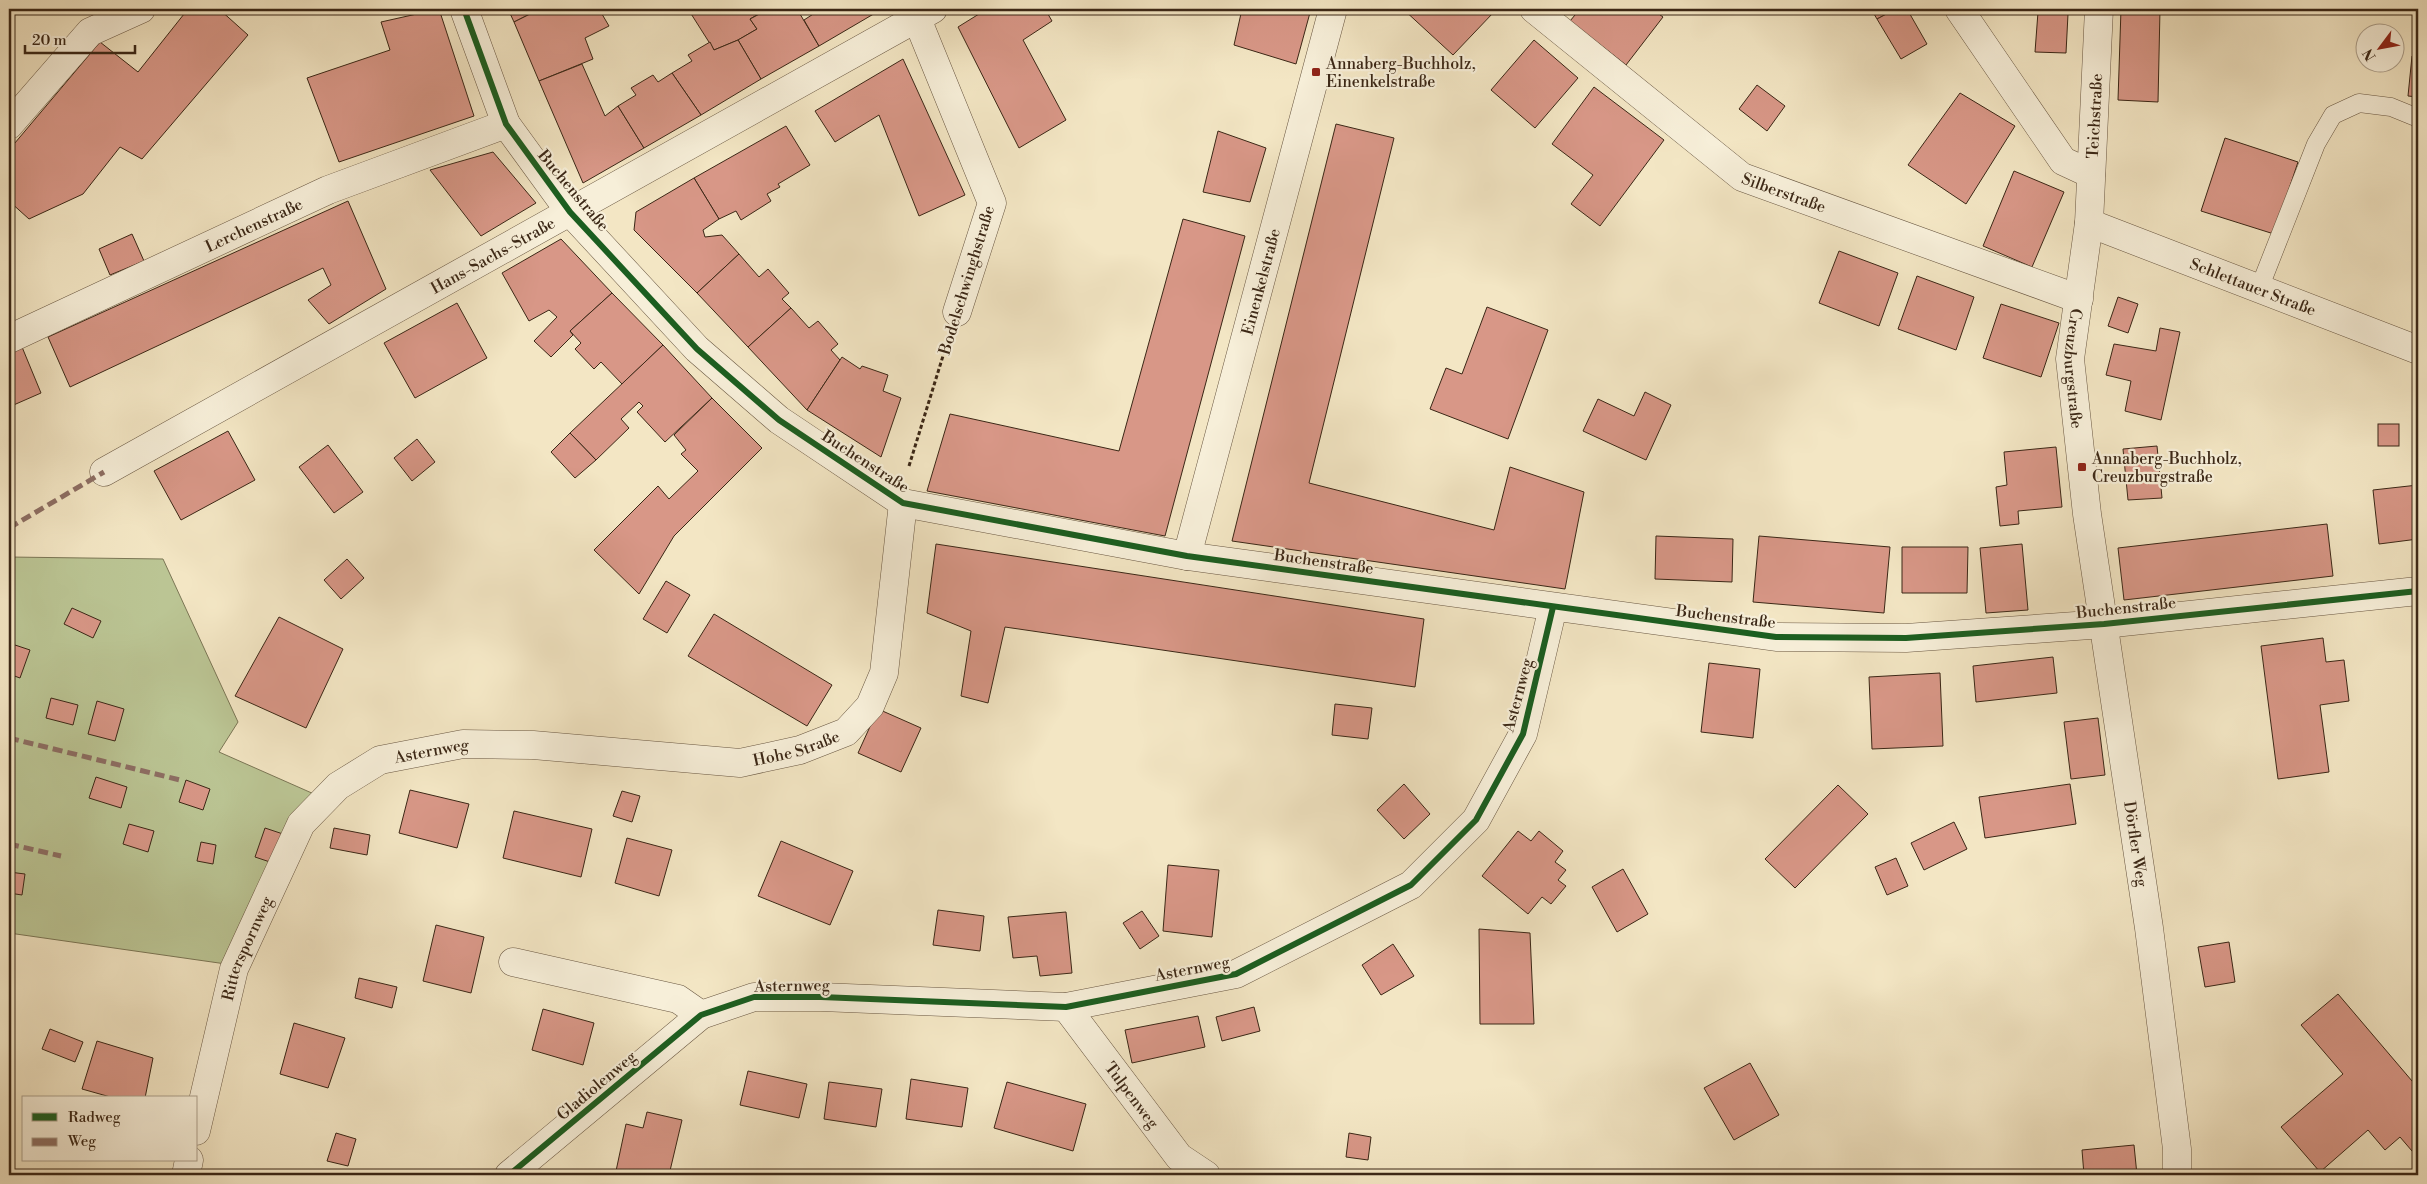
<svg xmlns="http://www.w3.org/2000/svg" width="2427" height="1184" font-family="'Libre Bodoni',serif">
	<rect width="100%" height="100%" fill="#f3e6c4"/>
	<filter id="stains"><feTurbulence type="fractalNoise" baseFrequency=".004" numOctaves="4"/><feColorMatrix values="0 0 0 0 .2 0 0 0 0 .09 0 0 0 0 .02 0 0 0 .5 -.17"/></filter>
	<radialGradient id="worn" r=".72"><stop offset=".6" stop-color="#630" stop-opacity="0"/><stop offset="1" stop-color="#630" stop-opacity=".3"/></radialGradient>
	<!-- green -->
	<path fill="#bbc594" stroke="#7b7655" d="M9,557L163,559L238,722L219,752L314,794L226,964L9,933Z"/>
	<!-- building -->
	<g fill="#d89787" stroke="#3b2716">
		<path d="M188,9H219L248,35L142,159L120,147L83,194L29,219L9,201V150L100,42L138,72Z"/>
		<path d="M439,9L474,116L339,162L307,78L390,50L381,22Z"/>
		<path d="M508,9H540L514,22Z"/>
		<path d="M540,9H573L574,11L579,9H599L609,26L585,38L593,59L539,81L514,22Z"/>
		<path d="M688,9H757L760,13L750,19L757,29L738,40L714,50Z"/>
		<path d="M769,9H797L819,46L761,79L738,40L757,29L750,19Z"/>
		<path d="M821,9H879L877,12L819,46L804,20Z"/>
		<path d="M987,9H1045L1052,21L1023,40L1066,120L1019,148L958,27Z"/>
		<path d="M1242,9H1311L1296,64L1234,45Z"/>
		<path d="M1403,9H1488L1493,13L1453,55Z"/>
		<path d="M1580,9H1652L1663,17L1626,65L1570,21Z"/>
		<path d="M1871,9H1896L1877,19Z"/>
		<path d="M1896,9H1907L1927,44L1901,59L1877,19Z"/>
		<path d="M2121,9H2160L2158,102L2118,100Z"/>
		<path d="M2038,12L2068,14L2066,53L2035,52Z"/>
		<path d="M738,40L761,79L701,115L672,73L692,61L688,55L710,42L714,50Z"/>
		<path d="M1534,40L1578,78L1535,128L1491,90Z"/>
		<path d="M2412,56L2418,57V97L2408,96Z"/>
		<path d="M903,59L965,195L919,216L879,115L835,142L815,111Z"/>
		<path d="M582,64L605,116L618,106L644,148L583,183L539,81Z"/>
		<path d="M672,73L701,115L644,148L618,106L636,95L631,88L653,75L658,82Z"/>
		<path d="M1757,85L1785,106L1767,131L1739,109Z"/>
		<path d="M1594,87L1664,140L1600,226L1571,204L1593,175L1552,144Z"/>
		<path d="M1960,93L2015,126L1966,204L1908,165Z"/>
		<path d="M1336,124L1394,138L1309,483L1494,530L1510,467L1584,492L1565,589L1232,541Z"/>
		<path d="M786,126L810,165L778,184L780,187L767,194L771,201L741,220L736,211L719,219L694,178Z"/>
		<path d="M1218,131L1266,148L1250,202L1203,192Z"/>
		<path d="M2225,138L2298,162L2274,234L2201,211Z"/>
		<path d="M493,152L536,203L481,236L430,170Z"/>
		<path d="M2014,171L2064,192L2032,267L1983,246Z"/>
		<path d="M694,178L719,219L703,230L705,237L722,235L739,254L697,293L634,230L636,212Z"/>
		<path d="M348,201L386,289L329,324L308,300L331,285L323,268L70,387L48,337Z"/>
		<path d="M1183,219L1245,236L1165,536L927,491L950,414L1119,451Z"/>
		<path d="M132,234L144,261L110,275L99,249Z"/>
		<path d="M561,239L612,293L570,331L573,335L551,357L534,341L557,317L549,310L529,321L502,273Z"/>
		<path d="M1839,251L1898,273L1879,326L1819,303Z"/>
		<path d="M739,254L759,277L768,269L789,293L782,299L791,308L748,347L697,293Z"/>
		<path d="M1917,276L1974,297L1956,350L1898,329Z"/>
		<path d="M612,293L663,345L622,384L601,362L594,369L575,349L581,343L570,331Z"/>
		<path d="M2118,297L2138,304L2128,333L2108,326Z"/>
		<path d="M457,303L487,358L415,398L384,343Z"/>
		<path d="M2001,304L2059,323L2041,377L1983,358Z"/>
		<path d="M1487,307L1548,330L1508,439L1430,409L1446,368L1462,374Z"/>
		<path d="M791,308L809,328L818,321L838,344L831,350L840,360L807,410L748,347Z"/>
		<path d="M2160,328L2180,332L2161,420L2125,411L2131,381L2106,375L2114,344L2156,351Z"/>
		<path d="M663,345L712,398L665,442L637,412L643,406L639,402L621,419L629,428L596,460L570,433Z"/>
		<path d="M22,347L41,393L9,407V353Z"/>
		<path d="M842,357L860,369L862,366L888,375L883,391L901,398L881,457L807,410Z"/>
		<path d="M1645,392L1671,405L1646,460L1583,431L1598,399L1634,416Z"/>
		<path d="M712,398L762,448L674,536L639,594L594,550L658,486L669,499L698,471L681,454L686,450L674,435Z"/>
		<rect x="2378" y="424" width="21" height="22"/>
		<path d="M228,431L255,480L181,520L154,471Z"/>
		<path d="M570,433L596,460L575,478L551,452Z"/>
		<path d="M417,439L435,462L412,481L394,458Z"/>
		<path d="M328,445L363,492L334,513L299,467Z"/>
		<path d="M2157,446L2162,498L2128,500L2123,449Z"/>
		<path d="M2056,447L2062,507L2018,511L2019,524L2000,526L1996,487L2007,485L2004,452Z"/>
		<path d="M2418,485V539L2379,544L2373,490Z"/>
		<path d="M2327,524L2333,576L2124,600L2118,548Z"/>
		<path d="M1656,536L1733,539L1732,582L1655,579Z"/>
		<path d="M1759,536L1890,547L1884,613L1753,602Z"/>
		<path d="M936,544L1424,619L1415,687L1005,627L988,703L961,696L971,631L927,613Z"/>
		<path d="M2022,544L2028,610L1986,613L1980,548Z"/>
		<path d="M1902,547H1968L1967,593H1902Z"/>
		<path d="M347,559L364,578L341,599L324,580Z"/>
		<path d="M666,581L690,595L667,633L643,619Z"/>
		<path d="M72,608L101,621L93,638L64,624Z"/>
		<path d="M714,614L832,685L807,726L688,656Z"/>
		<path d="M279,617L343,649L306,728L235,696Z"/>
		<path d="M2323,638L2326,662L2344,660L2349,701L2320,705L2329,772L2278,779L2261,646Z"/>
		<path d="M9,643L30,650L20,678L9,674Z"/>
		<path d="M2053,657L2057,693L1976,702L1973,666Z"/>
		<path d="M1709,663L1760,669L1753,738L1701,732Z"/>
		<path d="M1940,673L1943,746L1872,749L1869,677Z"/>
		<path d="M51,698L78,705L73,725L46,718Z"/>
		<path d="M97,701L124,709L115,741L88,734Z"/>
		<path d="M1335,704L1372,708L1368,739L1332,735Z"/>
		<path d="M878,709L921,728L901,772L858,753Z"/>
		<path d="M2098,718L2105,775L2071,779L2064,722Z"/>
		<path d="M96,777L127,787L121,808L89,798Z"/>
		<path d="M186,780L210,789L203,810L179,802Z"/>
		<path d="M1404,784L1430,814L1404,839L1377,810Z"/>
		<path d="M2070,784L2076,824L1985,838L1979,797Z"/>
		<path d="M1838,785L1868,814L1795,888L1765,859Z"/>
		<path d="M410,790L469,804L457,848L399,833Z"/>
		<path d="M622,791L640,796L632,822L613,816Z"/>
		<path d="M514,811L592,829L581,877L503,858Z"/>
		<path d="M1954,822L1967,849L1924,870L1911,843Z"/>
		<path d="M129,824L154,831L148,852L123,844Z"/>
		<path d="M265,828L283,834L273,863L255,857Z"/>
		<path d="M334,828L370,835L367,855L330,848Z"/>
		<path d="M1518,831L1531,841L1539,831L1563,851L1555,862L1566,870L1558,880L1566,886L1551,904L1542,897L1528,914L1482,876Z"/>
		<path d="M627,838L672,850L659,896L615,883Z"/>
		<path d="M781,841L853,871L830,925L758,896Z"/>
		<path d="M201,842L216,845L213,864L197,861Z"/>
		<path d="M1896,858L1908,886L1887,895L1875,867Z"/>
		<path d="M1168,865L1219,870L1212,937L1163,931Z"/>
		<path d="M1623,869L1648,914L1617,932L1592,887Z"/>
		<path d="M9,872L25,874L22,895L9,893Z"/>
		<path d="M938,910L984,916L980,951L933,945Z"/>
		<path d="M1142,911L1159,936L1140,949L1123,923Z"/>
		<path d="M1066,912L1072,973L1040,976L1037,956L1013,958L1008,917Z"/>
		<path d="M436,925L484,937L471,993L423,981Z"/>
		<path d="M1479,929L1530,933L1534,1024H1480Z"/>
		<path d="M2229,942L2235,982L2205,987L2198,947Z"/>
		<path d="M1393,944L1414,976L1381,995L1362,965Z"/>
		<path d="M359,978L397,987L392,1008L355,998Z"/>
		<path d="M2338,994L2418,1088V1158L2400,1137L2385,1150L2368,1130L2320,1172L2281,1127L2343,1074L2301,1025Z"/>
		<path d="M1254,1007L1260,1031L1222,1041L1216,1017Z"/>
		<path d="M543,1009L594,1023L583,1065L532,1050Z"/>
		<path d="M1198,1016L1205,1047L1132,1063L1125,1030Z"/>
		<path d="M294,1023L345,1038L328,1088L280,1074Z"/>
		<path d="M50,1029L83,1042L75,1062L42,1049Z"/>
		<path d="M97,1041L153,1058L145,1098H114L82,1089Z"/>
		<path d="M1750,1063L1779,1115L1734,1140L1704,1088Z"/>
		<path d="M748,1071L807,1084L799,1118L740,1105Z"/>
		<path d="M911,1079L968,1088L962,1127L906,1119Z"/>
		<path d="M829,1082L882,1089L876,1127L824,1119Z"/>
		<path d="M1007,1082L1086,1104L1073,1151L994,1128Z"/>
		<path d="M647,1112L682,1120L669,1175H636L616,1171L626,1124L643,1128Z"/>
		<path d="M336,1133L356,1139L348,1166L327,1161Z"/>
		<path d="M1349,1133L1371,1137L1368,1160L1346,1157Z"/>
		<path d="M2134,1145L2137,1175H2084L2082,1150Z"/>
		<path d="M9,1168L29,1175H9Z"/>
	</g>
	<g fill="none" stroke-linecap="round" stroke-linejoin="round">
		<defs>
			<path id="service" d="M2259,289L2316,144L2333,115L2359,103L2391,107L2418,118"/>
			<g id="minor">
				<path d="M464,9L506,124L570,212L697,349L779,420L903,503L1187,556L1776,637L1906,638L2104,624L2418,591"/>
				<path d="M913,9L992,203L957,312"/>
				<path id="s1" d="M1534,9L1742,177L2079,299"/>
				<path d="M1959,9L2063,161L2091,174"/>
				<path id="s2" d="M2099,9L2089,223L2070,359L2087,514L2149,928L2177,1149V1175"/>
				<path d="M9,125L90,32L141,9"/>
				<path id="s3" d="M2089,223L2418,350"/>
				<path id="s4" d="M9,339L328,190L506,124"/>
				<path id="s5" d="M104,472L933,9"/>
				<path id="s6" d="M1187,556L1333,9"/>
				<path d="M513,962L678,999L701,1015"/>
				<path id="s7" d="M1066,1007L1179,1157L1206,1175"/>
				<path id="s8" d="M196,1131L234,969L301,824L338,786L380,760L463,744L533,745L740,763L800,750L846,732L870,706L884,673L903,503"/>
				<path d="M186,1175L189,1160"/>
				<path d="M509,1175L701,1015L754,997H821L1066,1007L1236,974L1411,885L1476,820L1523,734L1553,607"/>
			</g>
		</defs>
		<!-- service casing -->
		<use href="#service" stroke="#695742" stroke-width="19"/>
		<!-- minor casing -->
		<use href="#minor" stroke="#695742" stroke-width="29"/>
		<!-- path -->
		<path stroke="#3b2716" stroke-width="3" stroke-dasharray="4 2.5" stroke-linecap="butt" d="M909,466L947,343"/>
		<!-- service -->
		<use href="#service" stroke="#f7efd9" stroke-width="18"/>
		<!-- minor -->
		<use href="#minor" stroke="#f7efd9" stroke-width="28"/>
		<!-- quiet -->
		<g stroke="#8d6e63" stroke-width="5" stroke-dasharray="10 5" stroke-linecap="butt">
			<path d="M9,528L104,472"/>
			<path d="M9,738L180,780"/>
			<path d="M9,844L61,856"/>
		</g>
		<defs>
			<g id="cycleway">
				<path d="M464,9L506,124L570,212L697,349L779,420L903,503L1187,556L1776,637L1906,638L2104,624L2418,591"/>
				<path d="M509,1175L701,1015L754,997H821L1066,1007L1236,974L1411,885L1476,820L1523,734L1553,607"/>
			</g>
		</defs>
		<!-- cycleway casing -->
		<use href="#cycleway" stroke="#f7efd9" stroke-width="9"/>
		<!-- cycleway -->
		<use href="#cycleway" stroke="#1b5e20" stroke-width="6"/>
	</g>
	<!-- markers -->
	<g fill="#8f2418" stroke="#f7efd9" stroke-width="2">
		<rect x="1311" y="67" width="10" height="10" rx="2.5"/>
		<rect x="2077" y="462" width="10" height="10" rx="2.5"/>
	</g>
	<g text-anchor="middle" stroke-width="4.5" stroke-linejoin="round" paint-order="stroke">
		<!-- poi labels -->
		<g font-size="16" fill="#3b2716" stroke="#f7efd9" text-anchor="start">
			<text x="1326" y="69">Annaberg-Buchholz,<tspan x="1326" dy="18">Einenkelstraße</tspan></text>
			<text x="2092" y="464">Annaberg-Buchholz,<tspan x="2092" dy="18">Creuzburgstraße</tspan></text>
		</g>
		<!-- street labels -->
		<g font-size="16" fill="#3b2716" stroke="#f7efd9">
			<text transform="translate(2094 116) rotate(-87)" y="6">Teichstraße</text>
			<text transform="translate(574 190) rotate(50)" y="6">Buchenstraße</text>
			<text dy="6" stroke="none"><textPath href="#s1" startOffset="312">Silberstraße</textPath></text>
			<text dy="6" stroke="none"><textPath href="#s4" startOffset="270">Lerchenstraße</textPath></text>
			<text dy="6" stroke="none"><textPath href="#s5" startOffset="445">Hans-Sachs-Straße</textPath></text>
			<text transform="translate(966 280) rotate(-73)" y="6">Bodelschwinghstraße</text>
			<text dy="6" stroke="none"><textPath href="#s6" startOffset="284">Einenkelstraße</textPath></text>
			<text dy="6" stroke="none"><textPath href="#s3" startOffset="176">Schlettauer Straße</textPath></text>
			<text dy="6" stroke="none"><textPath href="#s2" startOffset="361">Creuzburgstraße</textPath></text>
			<text transform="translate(866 461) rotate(33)" y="6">Buchenstraße</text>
			<text transform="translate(1324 561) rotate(8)" y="6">Buchenstraße</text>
			<text transform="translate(2126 607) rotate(-6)" y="6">Buchenstraße</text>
			<text transform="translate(1726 616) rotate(7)" y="6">Buchenstraße</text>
			<text transform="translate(1517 695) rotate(-75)" y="6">Asternweg</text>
			<text dy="6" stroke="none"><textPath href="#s8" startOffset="849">Hohe Straße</textPath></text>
			<text dy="6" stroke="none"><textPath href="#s8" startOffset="481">Asternweg</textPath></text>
			<text dy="6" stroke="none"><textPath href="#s2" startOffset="841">Dörfler Weg</textPath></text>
			<text dy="6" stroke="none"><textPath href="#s8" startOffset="190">Ritterspornweg</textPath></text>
			<text transform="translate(1192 968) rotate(-11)" y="6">Asternweg</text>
			<text transform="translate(792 985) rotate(-1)" y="6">Asternweg</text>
			<text transform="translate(596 1085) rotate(-40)" y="6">Gladiolenweg</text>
			<text dy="6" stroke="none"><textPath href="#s7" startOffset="110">Tulpenweg</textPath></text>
		</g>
	</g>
	<!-- margin -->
	<rect width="2427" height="1184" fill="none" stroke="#f3e6c4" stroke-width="30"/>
	<rect x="10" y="10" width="2407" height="1164" fill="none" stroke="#3b2716" stroke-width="2.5"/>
	<rect x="15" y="15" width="2397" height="1154" fill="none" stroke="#3b2716"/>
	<!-- legend -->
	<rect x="22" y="1096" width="175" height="65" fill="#f7efd9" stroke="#ac9f8b"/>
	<rect x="32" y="1113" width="25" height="8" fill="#1b5e20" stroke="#ac9f8b"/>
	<text x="68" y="1122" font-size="15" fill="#3b2716">Radweg</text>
	<rect x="32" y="1138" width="25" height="8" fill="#8d6e63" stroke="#ac9f8b"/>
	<text x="68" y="1146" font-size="15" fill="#3b2716">Weg</text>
	<!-- north arrow -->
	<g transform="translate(2380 48) rotate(238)"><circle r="24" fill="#f7efd9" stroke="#ac9f8b"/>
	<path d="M0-4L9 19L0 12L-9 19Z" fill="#8f2418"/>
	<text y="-8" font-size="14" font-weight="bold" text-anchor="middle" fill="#3b2716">N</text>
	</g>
	<!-- scale -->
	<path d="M25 45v8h110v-8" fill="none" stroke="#3b2716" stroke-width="2.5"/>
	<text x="32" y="45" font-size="15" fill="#3b2716" stroke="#f7efd9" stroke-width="4" paint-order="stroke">20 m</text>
	<rect width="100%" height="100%" filter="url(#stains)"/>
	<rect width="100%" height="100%" fill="url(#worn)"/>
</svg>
